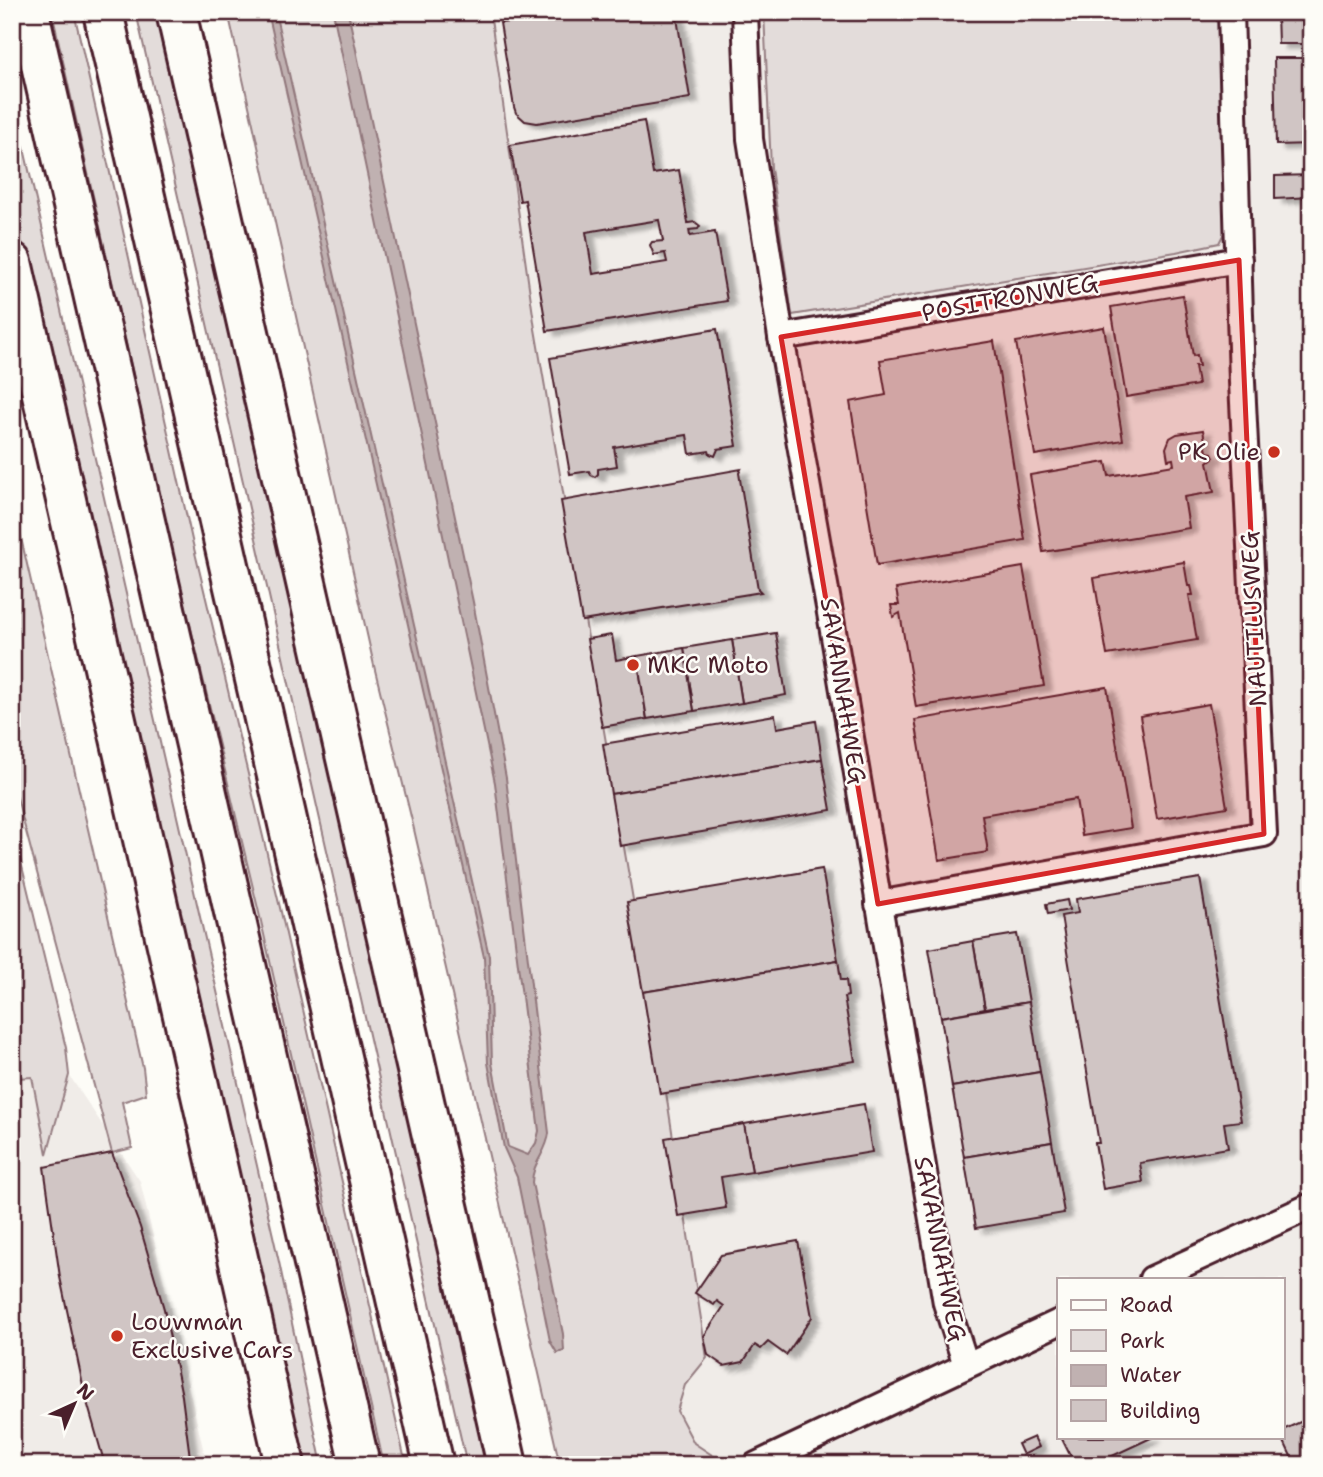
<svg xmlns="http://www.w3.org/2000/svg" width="1323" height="1477" font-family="'Shantell Sans',sans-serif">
	<defs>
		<filter id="shadow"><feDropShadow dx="8" dy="4.5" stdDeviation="2" flood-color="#0004"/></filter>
	</defs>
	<rect width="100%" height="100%" fill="#fdfcf7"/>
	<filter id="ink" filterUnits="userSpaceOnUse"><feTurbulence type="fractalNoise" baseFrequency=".0143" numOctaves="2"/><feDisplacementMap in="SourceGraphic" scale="14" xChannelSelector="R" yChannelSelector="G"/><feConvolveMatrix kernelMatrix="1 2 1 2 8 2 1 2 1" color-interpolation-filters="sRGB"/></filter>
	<g filter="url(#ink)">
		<!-- built -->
		<g fill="#f0ece8" fill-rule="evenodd">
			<path d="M356,12H1311V1465H669ZM1059,1279H1283V1437H1059Z"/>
			<path d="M12,825L66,1048L69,1075L140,1181L207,1465H12Z"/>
		</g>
		<!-- green -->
		<g fill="#e3dcda" stroke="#967e82" stroke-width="2">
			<path d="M52,12H74L192,540L281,912L406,1465H384L260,917L171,545Z"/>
			<path d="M136,12H158L490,1465H467Z"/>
			<path d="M228,12H490L535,329L665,1086L707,1358L685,1385L677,1411L694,1443L727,1465H560L413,825L375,670Z"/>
			<path d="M764,12H1219L1225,231L1219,243L1176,252L792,315L771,168Z"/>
			<path d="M12,96L279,1262L322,1465H301L37,313L12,200Z"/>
			<path d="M12,499L143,1068L146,1094L122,1102L132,1148L112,1153L12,779Z"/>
			<path d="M12,825L66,1048L69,1075L47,1154L32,1077L18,1078L12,1058Z"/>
		</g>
		<!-- water -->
		<path fill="#c0b1b1" stroke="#91777b" stroke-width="2" d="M268,12H275L489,956L492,1063L508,1147L528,1155L536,1143L539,1131L495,783L333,12H348L473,602L506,778L549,1133C547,1153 532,1162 532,1183L563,1334L564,1351L557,1353L550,1341L517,1177L504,1148L488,1063L484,957Z"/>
		<!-- building -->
		<g fill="#d0c5c4" stroke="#4a1f2b" stroke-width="2" fill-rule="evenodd" filter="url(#shadow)">
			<path d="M518,12H676L690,98L537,123L525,121L516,113L514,107L500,23L519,21Z"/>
			<path d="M1277,12H1311V44H1278Z"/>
			<path d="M1274,58H1311V144L1276,145Z"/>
			<path d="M644,121L653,174L679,170L688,223L695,222L700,226L698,229L689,230L690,236L715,232L727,301L547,331L525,200L520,201L510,145ZM659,220L663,241L652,242L650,245L654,255L665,253L667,262L593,274L586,232Z"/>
			<path d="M1311,175V197L1275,199V176Z"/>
			<path d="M1183,295L1193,356L1197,355L1199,366H1195L1198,385L1126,397L1111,307Z"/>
			<path d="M1104,327L1123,440L1035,455L1016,342Z"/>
			<path d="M717,329L737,446L718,449L715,456L710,454L709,451L690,454L687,435L614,447L617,466L598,469V474L595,477L591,475L589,471L570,474L550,358Z"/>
			<path d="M994,341L1025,540L877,565L850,402L886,395L880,360Z"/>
			<path d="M1203,430L1207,452L1212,453L1214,457L1208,462L1214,492L1184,497L1189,528L1043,552L1030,475L1106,462L1109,476L1174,465L1173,459L1168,460L1166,448L1170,438L1177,434Z"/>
			<path d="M741,469L739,473L758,589L761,592L582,621L561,501Z"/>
			<path d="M1184,562L1188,586H1191L1193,595H1189L1197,640L1107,655L1094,578Z"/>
			<path d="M1023,567L1044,686L916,707L900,613L893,617L891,605H899L896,589Z"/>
			<path d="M776,633L786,695L742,703L732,640Z"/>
			<path d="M612,635L616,660L637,656L647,719L602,727L587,639Z"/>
			<path d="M732,640L742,703L694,711L684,648Z"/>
			<path d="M684,648L694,711L647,719L637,656Z"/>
			<path d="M1107,687L1131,828L1082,836L1076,799L982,815L988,852L939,860L915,720Z"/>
			<path d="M1209,704L1227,807L1157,819L1140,716Z"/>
			<path d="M775,715L777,728L816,721L822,759L611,794L603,744Z"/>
			<path d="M822,759L831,810L620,846L611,794Z"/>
			<path d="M822,869L838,960L643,992L627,902Z"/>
			<path d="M1200,878L1241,1121L1224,1123L1228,1148L1140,1163L1143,1182L1103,1189L1095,1143H1099L1061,916L1078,913L1076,899Z"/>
			<path d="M1067,900L1069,910L1048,914L1046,904Z"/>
			<path d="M1017,934L1029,1002L985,1009L973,941Z"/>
			<path d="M973,941L985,1009L941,1017L929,949Z"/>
			<path d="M838,960L841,980H846L848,996L844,997L855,1061L660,1094L643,992Z"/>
			<path d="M1029,1002L1040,1072L952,1087L941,1017Z"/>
			<path d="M1040,1072L1052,1142L964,1157L952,1087Z"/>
			<path d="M864,1104L872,1152L752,1172L744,1124Z"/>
			<path d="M744,1124L752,1172L721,1177L726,1208L678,1216L665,1138Z"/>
			<path d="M1052,1142L1064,1213L976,1228L964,1157Z"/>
			<path d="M112,1153L140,1227L164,1309L182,1396L191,1465H105L85,1395L60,1277L44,1167Z"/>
			<path d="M798,1241L812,1317L786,1355L768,1342L761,1349L755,1345L743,1362L724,1366L708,1355L704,1336L724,1306L717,1301L714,1305L695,1293L721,1255Z"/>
			<path d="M1311,1417V1465H1295L1282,1437L1283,1430Z"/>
			<path d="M1034,1437L1039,1447L1023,1455L1018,1444Z"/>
			<path d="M1061,1437H1153L1093,1465H1075Z"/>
		</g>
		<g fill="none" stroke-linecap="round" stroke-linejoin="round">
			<defs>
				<g id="minor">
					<path d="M745,12L750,139L781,337L830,613L946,1303L966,1365"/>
					<path d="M781,337L1239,260"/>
					<path d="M878,904L1264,834L1242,382L1231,12"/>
					<path d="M1152,1279L1311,1206"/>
					<path d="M756,1465L1059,1322"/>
				</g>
				<g id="motorway">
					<path d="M29,12L360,1465"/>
					<path d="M103,12L434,1465"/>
					<path d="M176,12L507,1465"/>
					<path d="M12,262L285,1465"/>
				</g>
			</defs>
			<!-- minor casing -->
			<use href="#minor" stroke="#4a1f2b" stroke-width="30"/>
			<!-- motorway casing -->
			<use href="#motorway" stroke="#4a1f2b" stroke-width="44"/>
			<!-- minor -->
			<use href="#minor" stroke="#fdfcf7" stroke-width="24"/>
			<!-- motorway -->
			<use href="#motorway" stroke="#fdfcf7" stroke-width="38"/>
		</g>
	</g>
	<!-- marked area -->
	<path fill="#d62828" fill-opacity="0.2" stroke="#d62828" stroke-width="5" stroke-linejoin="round" d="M1239,260L1264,834L878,904L781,337Z"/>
	<!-- markers -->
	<g fill="#c8321e" stroke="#fdfcf7" stroke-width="2.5">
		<circle cx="1274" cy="452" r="7"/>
		<circle cx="633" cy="665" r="7"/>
		<circle cx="117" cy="1336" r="7"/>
	</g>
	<g text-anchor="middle" stroke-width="5" stroke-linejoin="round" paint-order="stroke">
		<!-- street labels -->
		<g font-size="24" fill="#4a1f2b" stroke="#fdfcf7">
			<text transform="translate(1010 298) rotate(-10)" y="8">POSITRONWEG</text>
			<text transform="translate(1254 619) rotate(-93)" y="8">NAUTILUSWEG</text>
			<text transform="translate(843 691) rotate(81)" y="8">SAVANNAHWEG</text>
			<text transform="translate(940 1249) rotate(79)" y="8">SAVANNAHWEG</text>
		</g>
		<!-- poi labels -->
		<g font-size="24" fill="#4a1f2b" stroke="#fdfcf7" text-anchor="start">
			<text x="1260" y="460" text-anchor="end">PK Olie</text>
			<text x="647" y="673">MKC Moto</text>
			<text x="131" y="1330">Louwman<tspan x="131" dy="28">Exclusive Cars</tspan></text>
		</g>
	</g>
	<!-- margin -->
	<rect width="1323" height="1477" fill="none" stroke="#fdfcf7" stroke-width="42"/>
	<rect x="21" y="21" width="1281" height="1435" fill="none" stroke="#4a1f2b" stroke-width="2.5" filter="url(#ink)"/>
	<!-- legend -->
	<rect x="1057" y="1278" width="228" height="161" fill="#fdfcf7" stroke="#b5a4a5" stroke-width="2"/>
	<rect x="1071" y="1300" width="35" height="10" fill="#fdfcf7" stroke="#b5a4a5" stroke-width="2"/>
	<text x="1120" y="1312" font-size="21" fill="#4a1f2b">Road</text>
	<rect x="1071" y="1330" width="35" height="21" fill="#e3dcda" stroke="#b5a4a5" stroke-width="2"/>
	<text x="1120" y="1348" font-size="21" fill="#4a1f2b">Park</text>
	<rect x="1071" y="1365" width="35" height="21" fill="#c0b1b1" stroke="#b5a4a5" stroke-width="2"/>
	<text x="1120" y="1382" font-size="21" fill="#4a1f2b">Water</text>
	<rect x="1071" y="1400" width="35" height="21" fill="#d0c5c4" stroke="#b5a4a5" stroke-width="2"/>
	<text x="1120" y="1418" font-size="21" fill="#4a1f2b">Building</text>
	<!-- north arrow -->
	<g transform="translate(74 1404) rotate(44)" stroke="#fdfcf7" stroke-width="5" paint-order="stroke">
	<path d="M0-5L12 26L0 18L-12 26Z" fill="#4a1f2b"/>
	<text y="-10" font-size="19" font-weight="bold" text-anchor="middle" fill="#4a1f2b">N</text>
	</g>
</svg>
